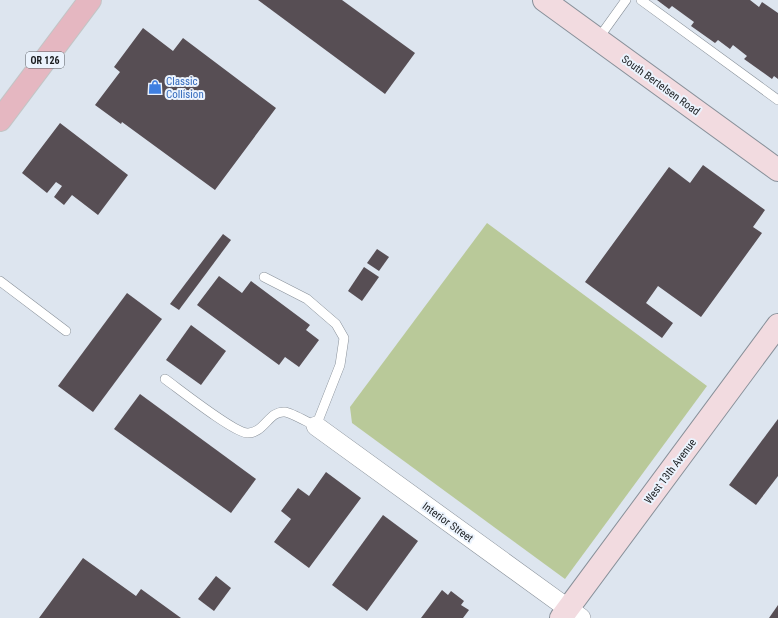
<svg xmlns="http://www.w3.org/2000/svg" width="778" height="618" font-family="'Roboto Condensed',sans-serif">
	<rect width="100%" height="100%" fill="#dde5ef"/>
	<!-- green -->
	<path fill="#b9c999" d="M487,223L707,386L565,579L352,423L350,407Z"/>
	<!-- building -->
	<g fill="#574e54">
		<path d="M258,0H342L415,53L385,94Z"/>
		<path d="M657,0H750L759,7L762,2L778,13V79L774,76L772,79L744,59L747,56L733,45L730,49L718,40L715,43L691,26L694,22L672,6L669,9Z"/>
		<path d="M143,28L173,51L183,38L276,108L215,190L122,122L121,124L95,105L120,72L114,67Z"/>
		<path d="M60,123L128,175L98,215L72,195L64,205L54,197L62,186L56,182L47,193L22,173Z"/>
		<path d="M703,165L765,210L753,227L762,233L701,317L658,286L646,303L673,323L662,338L585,282L669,167L690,183Z"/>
		<path d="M223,234L231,240L179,310L170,304Z"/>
		<path d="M377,249L389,257L379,271L367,263Z"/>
		<path d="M364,267L379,277L362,301L348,291Z"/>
		<path d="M219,276L242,293L251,281L310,325L306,330L319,340L299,367L285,357L279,365L197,305Z"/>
		<path d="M127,293L162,319L93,412L58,386Z"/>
		<path d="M191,325L226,351L201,385L166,360Z"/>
		<path d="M140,394L256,479L231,513L114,429Z"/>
		<path d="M778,419V476L756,505L729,485Z"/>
		<path d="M326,472L361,498L309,568L274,542L291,519L281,511L298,488L309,496Z"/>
		<path d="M383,515L418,541L367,611L332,585Z"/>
		<path d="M83,558L136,596L141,589L181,618H39Z"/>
		<path d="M216,576L231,588L214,611L198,599Z"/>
		<path d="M442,590L448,595L451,591L464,601L461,605L469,610L463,618H421Z"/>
		<path d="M778,605V618H769Z"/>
	</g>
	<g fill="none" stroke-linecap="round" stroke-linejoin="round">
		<defs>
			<g id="lane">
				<path d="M641,0L778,100"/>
				<path d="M598,39L626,0"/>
				<path d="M0,281L66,331"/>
				<path d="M165,379C179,389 233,432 247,433C264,434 269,410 285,412C292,413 309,423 316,426L340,365L344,338L336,324L307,299L264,277"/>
			</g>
			<path id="street" d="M316,426L581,618"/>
			<g id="secondary">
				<path d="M544,0L778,170"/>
				<path d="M561,618L778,325"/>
			</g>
			<path id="primary" d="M0,120L90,0"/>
		</defs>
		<!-- lane casing -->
		<use href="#lane" stroke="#889099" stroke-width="10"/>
		<!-- street casing -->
		<use href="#street" stroke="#889099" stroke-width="20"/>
		<!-- secondary casing -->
		<use href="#secondary" stroke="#889099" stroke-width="24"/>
		<!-- primary casing -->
		<use href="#primary" stroke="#c3c4c5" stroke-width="24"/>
		<!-- lane -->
		<use href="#lane" stroke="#fff" stroke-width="9"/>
		<!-- street -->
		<use href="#street" stroke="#fff" stroke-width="19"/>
		<!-- secondary -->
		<use href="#secondary" stroke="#f2dbe0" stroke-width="22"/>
		<!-- primary -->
		<use href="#primary" stroke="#e5b7c1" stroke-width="22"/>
	</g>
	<!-- icons -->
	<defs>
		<symbol id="shop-bare" viewBox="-9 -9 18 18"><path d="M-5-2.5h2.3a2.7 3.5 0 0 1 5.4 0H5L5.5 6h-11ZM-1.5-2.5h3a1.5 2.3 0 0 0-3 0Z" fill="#3f7fe0" stroke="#ebf3fd" stroke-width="2.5" paint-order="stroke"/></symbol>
	</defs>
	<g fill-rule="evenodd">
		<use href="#shop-bare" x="145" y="77" width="20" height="20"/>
	</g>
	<g text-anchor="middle" stroke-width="4" stroke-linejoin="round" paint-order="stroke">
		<!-- shield labels -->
		<rect fill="#ebf3fd" stroke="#595d62" stroke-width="1" x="26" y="52" width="38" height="16" rx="3"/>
		<g font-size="10" font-weight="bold" fill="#1a1d20">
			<text x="45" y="64">OR 126</text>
		</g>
		<!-- shop labels -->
		<g font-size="11" fill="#366cbe" stroke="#ebf3fd" text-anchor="start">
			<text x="166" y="85">Classic<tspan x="166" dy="13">Collision</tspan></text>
		</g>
		<!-- street labels -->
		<g font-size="11" fill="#1a1d20" stroke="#ebf3fd">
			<text transform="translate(661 85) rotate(36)" y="4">South Bertelsen Road</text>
			<text transform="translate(670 471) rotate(-53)" y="4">West 13th Avenue</text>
			<text transform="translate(448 522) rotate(36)" y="4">Interior Street</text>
		</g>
	</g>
</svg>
